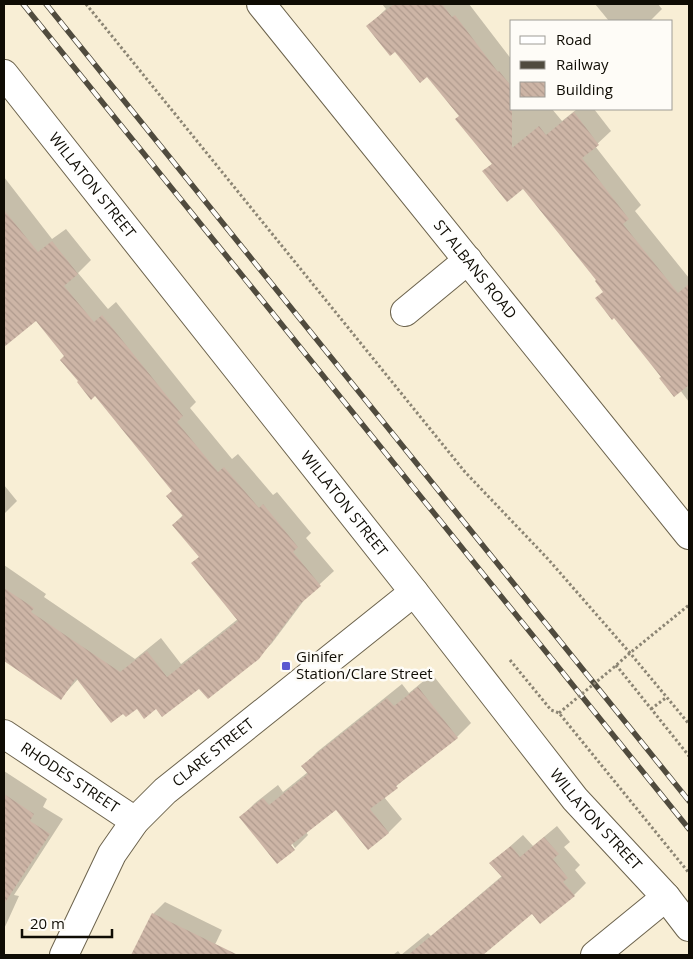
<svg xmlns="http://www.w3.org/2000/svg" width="693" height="959" font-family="'Open Sans',sans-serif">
	<defs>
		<pattern id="building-back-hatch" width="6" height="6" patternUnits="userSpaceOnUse" patternTransform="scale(1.25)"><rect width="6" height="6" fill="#cdb5a6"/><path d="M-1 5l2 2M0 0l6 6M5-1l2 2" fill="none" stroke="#af9a8d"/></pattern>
	</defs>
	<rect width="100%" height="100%" fill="#f8eed5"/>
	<!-- shadow -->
	<g fill="#0003">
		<path d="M382,4H464L466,5L469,4L512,60V109H552L562,121L577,109H594L611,131L595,146L641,205L635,211L689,278V402L680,390L662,377L598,280L523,187L484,171L493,163L460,116L427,75L368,26L386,9Z"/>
		<path d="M595,4H658L662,9L650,21H609Z"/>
		<path d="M4,177L52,239L66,229L91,260L78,273L108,309L116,302L196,402L190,408L232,459L238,454L273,495L277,492L311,533L306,538L334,571L308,595L272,643L258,658L156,708L137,707L78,679L61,698L4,658V565L46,594L44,597L135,659L161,638L181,664L238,619L193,563L200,556L173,525L183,515L174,490L36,319L6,343L4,340Z"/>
		<path d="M4,485L17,501L4,514Z"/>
		<path d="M432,674L471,723L457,737L411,773L384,797L402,819L388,833L336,808L306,832L308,835L295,848L289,839L241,817L255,803L278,785L283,792L308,772L303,766L317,752L402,684L409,693Z"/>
		<path d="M4,771L47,799L43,807L63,819L14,895L19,896L4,929Z"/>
		<path d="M557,826L570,842L564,847L580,865L575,870L586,883L574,895L532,912L481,955H393L398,951L401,955L428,933L431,936L502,876L491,863L523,835L533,846Z"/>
		<path d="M165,902L222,930L210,955H133L153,914Z"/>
	</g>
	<!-- building -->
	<g fill="url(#building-back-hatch)">
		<path d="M394,4H442L452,17L455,15L498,72L499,71L512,87V148L539,126L546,135L574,112L599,145L582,158L629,219L623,224L678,293L689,284V385L674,397L659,378L661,377L614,318L612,320L595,298L603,292L595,281L596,280L523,189L507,202L482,171L492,164L455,119L459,116L427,77L420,83L395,52L390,56L366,26Z"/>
		<path d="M4,210L38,252L52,241L78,274L64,286L94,322L102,315L183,416L177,422L218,472L224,467L259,508L263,504L298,547L293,552L321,586L300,604L259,659L208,699L199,689L162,717L156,709L144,719L137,709L126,717L123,714L111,723L76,678L61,700L4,661V588L34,608L31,612L120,672L147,651L167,677L238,621L191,563L199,557L172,525L183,516L166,496L172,491L95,396L91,400L77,382L78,381L60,360L64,356L36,321L4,347Z"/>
		<path d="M418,687L458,738L396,786L398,788L370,809L389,833L368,850L336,810L291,845L295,850L277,864L239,817L263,798L269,805L308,774L301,766L387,698L394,706Z"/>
		<path d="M4,794L34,814L30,821L50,834L4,904Z"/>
		<path d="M544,837L559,854L553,859L568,878L563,882L575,896L540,924L532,914L483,955H408L502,877L489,863L511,846L520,857Z"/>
		<path d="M152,913L238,955H131Z"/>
	</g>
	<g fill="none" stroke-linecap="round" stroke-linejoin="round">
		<defs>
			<g id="minor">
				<path id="s1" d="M4,74L414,592L575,799L666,897L689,927"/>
				<path d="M405,312L468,260"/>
				<path id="s2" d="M4,734L135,821"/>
				<path id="s3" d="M64,955L112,854L135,821L165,791L414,592"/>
				<path d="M595,955L666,897"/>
			</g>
			<g id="major">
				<path id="s4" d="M261,4L689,535"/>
			</g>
		</defs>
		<!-- minor casing -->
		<use href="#minor" stroke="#6c634d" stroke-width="30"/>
		<!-- major casing -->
		<use href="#major" stroke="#6c634d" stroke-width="30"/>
		<!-- path -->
		<g stroke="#8c8574" stroke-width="3" stroke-dasharray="2.5 2.5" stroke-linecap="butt">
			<path d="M86,4L465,472L548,559L630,653L689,724"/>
			<path d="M510,660L551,710L559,713L689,873"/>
			<path d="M616,665L689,756"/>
			<path d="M613,668L630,653L689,605"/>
			<path d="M651,709L667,697"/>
		</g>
		<!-- minor -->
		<use href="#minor" stroke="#fff" stroke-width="28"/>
		<!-- major -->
		<use href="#major" stroke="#fff" stroke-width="28"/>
		<defs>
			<g id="rail">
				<path d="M23,4L689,829"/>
				<path d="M46,4L689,801"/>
			</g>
		</defs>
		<!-- rail casing -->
		<use href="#rail" stroke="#504b3e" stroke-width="5.5"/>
		<!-- rail -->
		<use href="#rail" stroke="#fefcf7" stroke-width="4" stroke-dasharray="11" stroke-linecap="butt"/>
		<!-- path-bridge -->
		<path stroke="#8c8574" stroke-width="3" stroke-dasharray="2.5 2.5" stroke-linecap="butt" d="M559,713L613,668"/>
	</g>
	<!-- markers -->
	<rect fill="#5b59d1" stroke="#fefcf7" stroke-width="2" x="281" y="661" width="10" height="10" rx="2.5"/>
	<g text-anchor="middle" stroke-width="5" stroke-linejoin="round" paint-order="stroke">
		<!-- street labels -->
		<g font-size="15" fill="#0f0c04" stroke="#fefcf7">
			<text dy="5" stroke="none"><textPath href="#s1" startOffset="142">WILLATON STREET</textPath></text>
			<text dy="5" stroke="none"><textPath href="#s4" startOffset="341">ST ALBANS ROAD</textPath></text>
			<text dy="5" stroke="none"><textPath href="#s1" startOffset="548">WILLATON STREET</textPath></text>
			<text dy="5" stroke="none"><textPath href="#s3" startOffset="256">CLARE STREET</textPath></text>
			<text dy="5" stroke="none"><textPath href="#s2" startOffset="79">RHODES STREET</textPath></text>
			<text dy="5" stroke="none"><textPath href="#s1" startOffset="952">WILLATON STREET</textPath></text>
		</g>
		<!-- poi labels -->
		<g font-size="15" fill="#0f0c04" stroke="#fefcf7" text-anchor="start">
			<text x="296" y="662">Ginifer<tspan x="296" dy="17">Station/Clare Street</tspan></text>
		</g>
	</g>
	<!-- border -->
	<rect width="693" height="959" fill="none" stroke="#0f0c04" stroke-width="10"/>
	<!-- legend -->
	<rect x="510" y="20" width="162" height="90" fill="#fefcf7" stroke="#9e9c96"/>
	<rect x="520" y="36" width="25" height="8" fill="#ffffff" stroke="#9e9c96"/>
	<text x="556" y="45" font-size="15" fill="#0f0c04">Road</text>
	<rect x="520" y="61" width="25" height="8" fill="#504b3e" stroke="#9e9c96"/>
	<text x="556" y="70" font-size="15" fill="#0f0c04">Railway</text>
	<rect x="520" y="82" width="25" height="15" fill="url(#building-back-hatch)" stroke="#9e9c96"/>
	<text x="556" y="95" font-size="15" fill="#0f0c04">Building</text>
	<!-- scale -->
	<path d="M22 929v8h90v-8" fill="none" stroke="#0f0c04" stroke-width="2.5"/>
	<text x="30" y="929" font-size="15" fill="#0f0c04" stroke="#fefcf7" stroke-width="4" paint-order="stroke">20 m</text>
</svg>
